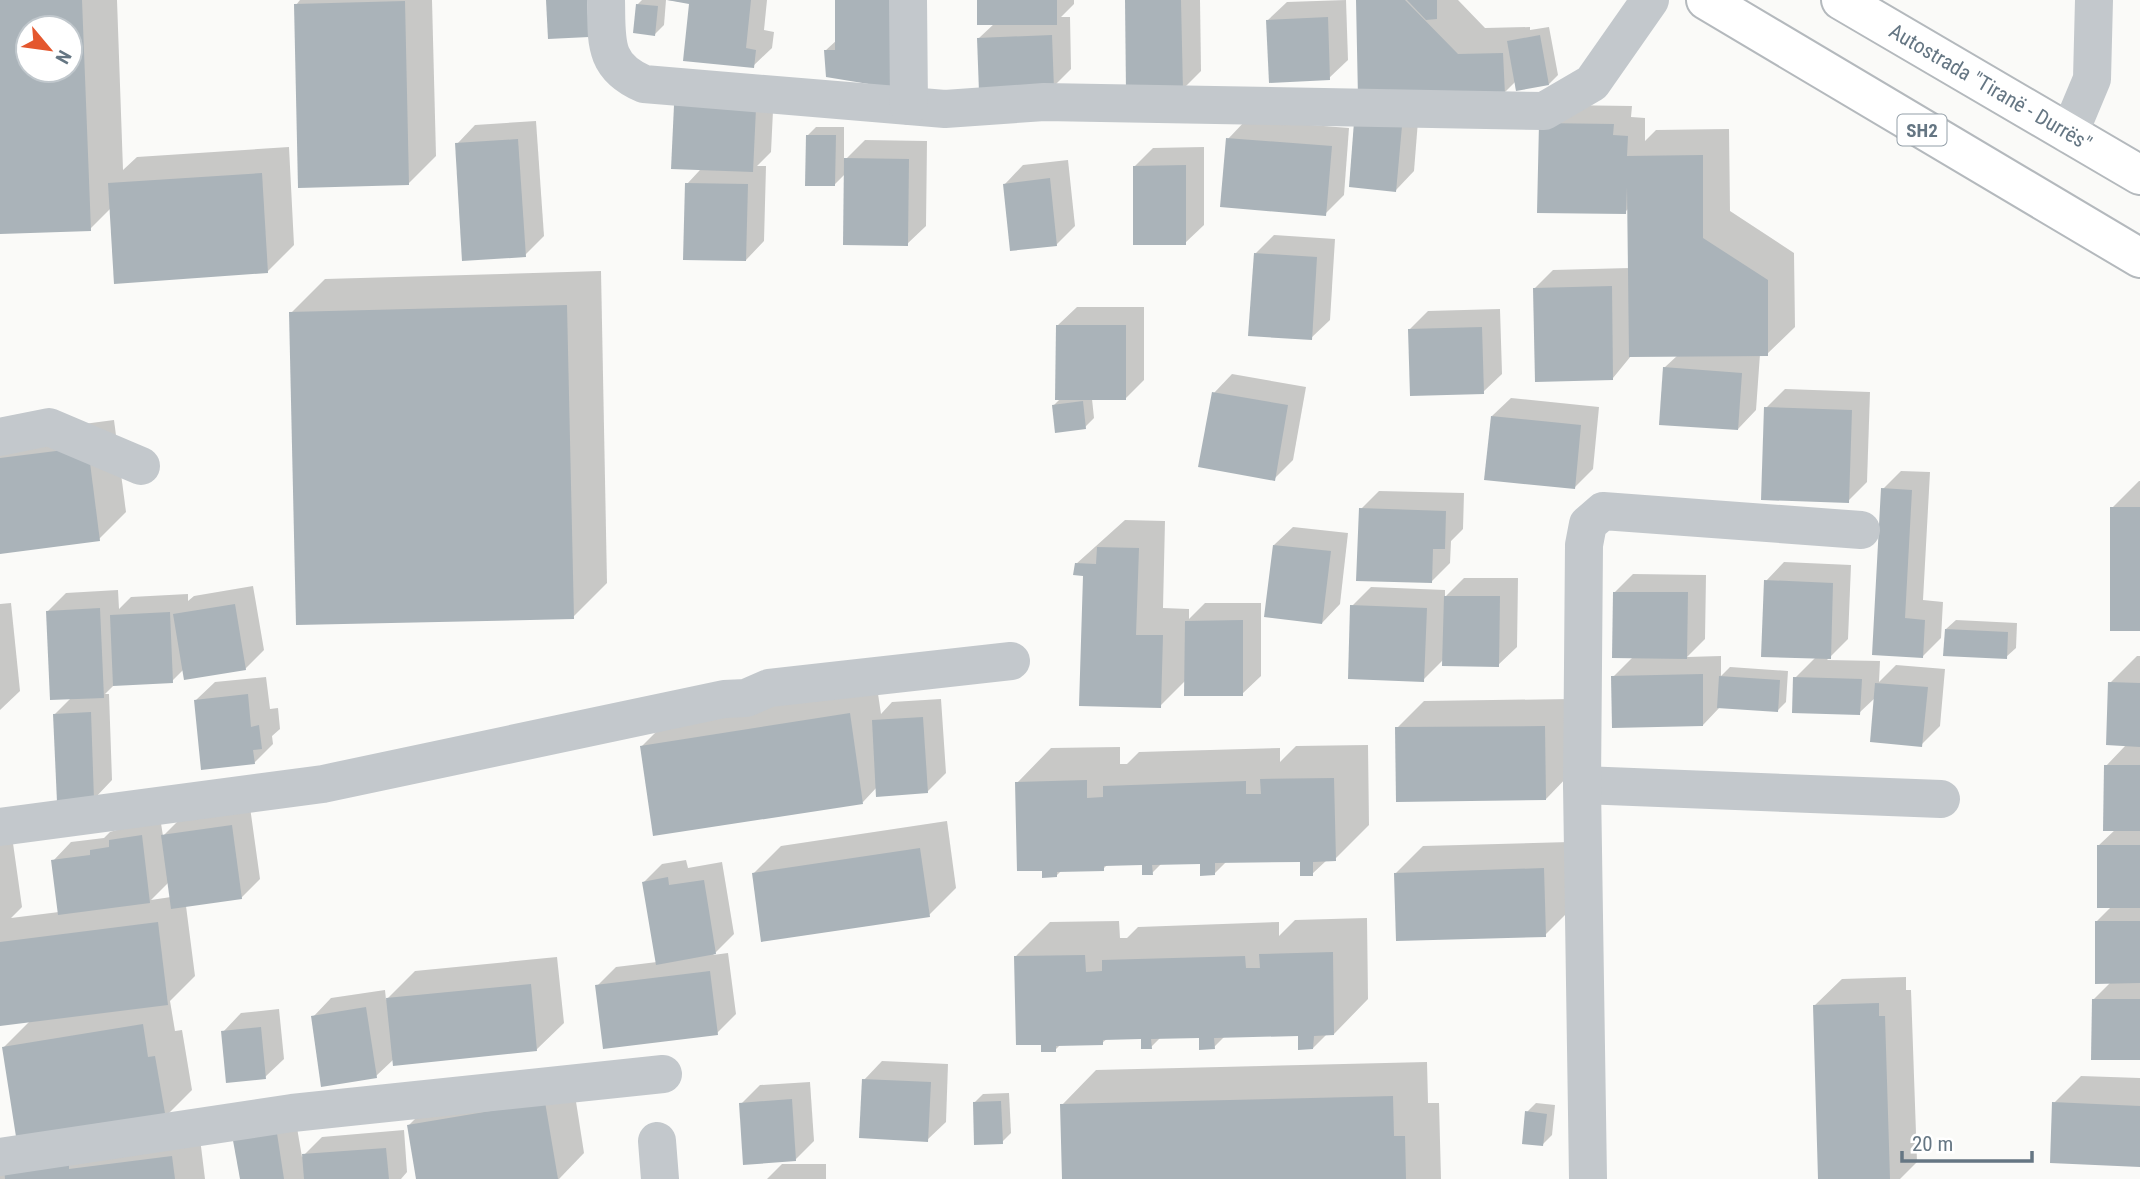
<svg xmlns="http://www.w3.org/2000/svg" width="2140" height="1179" font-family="'Roboto Condensed',sans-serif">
	<rect width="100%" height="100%" fill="#fafaf8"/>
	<!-- shadow -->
	<g fill="#0003" fill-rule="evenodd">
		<path d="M0,0H117L123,170L137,157L289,147L294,245L267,272L111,208L90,229L0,232ZM28,28H70V70H28Z"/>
		<path d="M300,0H432L436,156L408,184L296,5Z"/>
		<path d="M642,0H666L664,25L655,34L637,5Z"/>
		<path d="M667,0H767L764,30L774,32L772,48L753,66L691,3Z"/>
		<path d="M836,0L919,59L826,50L837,40Z"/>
		<path d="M979,0H1074V4L1061,17H1070L1071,69L1053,87L979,38L995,23Z"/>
		<path d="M1126,0H1200L1201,71L1182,90Z"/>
		<path d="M1346,0L1348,60L1329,78L1268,20L1287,2Z"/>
		<path d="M1358,0H1458L1485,28L1530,27V30L1549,27L1558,75L1549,84L1516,81L1504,93Z"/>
		<path d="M774,90L771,152L757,166H766L764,241L746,260L687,184Z"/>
		<path d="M1560,105L1632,106L1631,117L1645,118V141L1656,130L1729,129L1730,211L1794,253L1795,327L1767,354H1760L1756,410L1738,429L1664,368L1678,355L1631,356L1613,378L1535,288L1553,270L1630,268L1629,208L1625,212L1539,211Z"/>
		<path d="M1419,108L1414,171L1396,190L1356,123Z"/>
		<path d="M1246,120L1349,128L1344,195L1325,214L1228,139Z"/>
		<path d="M536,121L544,236L525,255L457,144L475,125Z"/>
		<path d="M816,127H844V161L865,140L927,141L926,226L907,244L846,173L835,184L807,136Z"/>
		<path d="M1204,147V225L1185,243L1135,166L1153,148Z"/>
		<path d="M1068,160L1075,226L1056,245L1005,184L1023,165Z"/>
		<path d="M1274,235L1335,239L1330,320L1311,338L1255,254Z"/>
		<path d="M601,271L607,583L573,617L291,313L325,279Z"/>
		<path d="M1077,307H1144V380L1125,399H1092L1094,418L1085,427L1054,405L1060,399L1058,325Z"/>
		<path d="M1500,309L1502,374L1483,392L1409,330L1428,311Z"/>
		<path d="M1232,374L1306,387L1293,460L1274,479L1214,393Z"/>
		<path d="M1785,389L1870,392L1867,482L1848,501L1766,408Z"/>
		<path d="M1511,398L1599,407L1593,469L1574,488L1492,416Z"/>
		<path d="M114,420L126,512L99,539L0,552V435Z"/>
		<path d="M1901,471L1930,472L1923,600L1943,602L1941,638L1923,656L1874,654L1883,489Z"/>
		<path d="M2139,481H2140V629L2112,508Z"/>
		<path d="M1379,491L1464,493L1463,529L1451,541L1450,563L1431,582L1361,509Z"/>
		<path d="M1125,520L1165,521L1163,608L1189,609V619L1205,603H1261V676L1242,694L1186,680L1160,706L1076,564Z"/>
		<path d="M1293,527L1348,533L1340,604L1322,623L1274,545Z"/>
		<path d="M1784,562L1851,565L1848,639L1827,660L1880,661L1879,682L1896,665L1945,669L1940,726L1921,745L1876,697L1859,713L1795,678L1816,657L1766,581Z"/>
		<path d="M1633,574L1706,575L1705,639L1687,657L1721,656V676L1730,667L1788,671L1786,702L1777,711L1720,707L1703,725L1613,677L1633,657L1614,593Z"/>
		<path d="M1464,578H1518L1517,647L1498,665L1444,659L1423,680L1352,606L1371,587L1445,590V597Z"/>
		<path d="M253,586L264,650L245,669H184L172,681L115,684L105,694H109L112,780L94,799L55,714L72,697L48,611L66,593L118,590L119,609L131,597L188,594V601L194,596Z"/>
		<path d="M11,603L20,691L0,710V604Z"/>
		<path d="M1956,620L2017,623L2016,648L2006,657L1946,629Z"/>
		<path d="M2137,656H2140V1058L2094,999L2111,982L2096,922L2112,906L2098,846L2116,829L2106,766L2126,745L2110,683Z"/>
		<path d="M266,677L270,709L278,708L280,729L272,736L273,744L254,763L196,700L215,682Z"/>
		<path d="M877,687L881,714L892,702L941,699L946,773L927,792L877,787L863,802L642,746L669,719Z"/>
		<path d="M1572,699L1573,771L1546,799L1397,728L1424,701Z"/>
		<path d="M1368,745L1369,825L1335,859L1327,860L1312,874L1301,860L1227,861L1215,873L1201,862L1162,863L1152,873L1143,863L1108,864L1103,869L1062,870L1056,876L1017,783L1051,748L1120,747V764H1127L1139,752L1280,748V762L1296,746Z"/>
		<path d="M250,807L260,879L241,898L186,906L195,976L170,1001L175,1031L182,1030L192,1090L165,1117L199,1130L205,1179H0V1169L35,1138L4,1047L30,1021L0,1025V816L9,815L22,907L11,918L59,912L53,861L71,842L104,838L110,832L160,817L163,836L182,817ZM169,882L171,897L151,900Z"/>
		<path d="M947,821L956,888L929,915L754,873L781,846Z"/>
		<path d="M1570,842L1572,908L1545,935L1396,873L1423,846Z"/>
		<path d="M686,860L688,868L722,862L734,934L713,955L728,953L736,1014L717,1033L597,986L616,967L657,962L643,883L662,864Z"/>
		<path d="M1367,918L1368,999L1334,1034H1327L1313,1048L1300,1034L1225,1036L1214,1047L1200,1036L1161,1037L1151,1047L1142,1038H1108L1102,1043L1061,1044L1055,1050L1015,957L1050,922L1119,921L1120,938H1127L1138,927L1279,922V936L1295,920Z"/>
		<path d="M557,957L564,1023L536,1050L394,1059L376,1076L313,1017L331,998L385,990L386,1000L415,971Z"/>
		<path d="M1906,977V990H1911L1917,1162L1900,1179H1819L1814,1006L1842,979Z"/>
		<path d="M279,1009L284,1059L265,1077L223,1032L241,1013Z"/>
		<path d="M882,1061L948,1064L946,1122L927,1140L864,1080Z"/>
		<path d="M1427,1062L1428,1103H1439L1441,1179H1063L1062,1105L1096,1070Z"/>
		<path d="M572,1076L584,1153L559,1179H418L409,1125L436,1098Z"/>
		<path d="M2081,1076L2140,1078V1165L2054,1103Z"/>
		<path d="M810,1082L814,1141L795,1160L741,1104L760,1085Z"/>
		<path d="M1009,1093L1011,1133L1002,1142L974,1103L983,1094Z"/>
		<path d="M1536,1103L1555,1105L1552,1135L1543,1144L1527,1112Z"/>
		<path d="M294,1110L302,1157L322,1137L404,1130L407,1172L401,1179H241Z"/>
		<path d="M782,1164H826V1179H767Z"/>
	</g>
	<!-- building -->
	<g fill="#aab3b9" fill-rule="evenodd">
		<path d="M0,0H82L91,231L0,234ZM28,28H70V70H28Z"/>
		<path d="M546,0H587L589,37L548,39Z"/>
		<path d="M667,0H751L746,48L756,50L754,68L683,61L689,4Z"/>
		<path d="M835,0H898L893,88L826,77L824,50H835Z"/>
		<rect x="977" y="0" width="80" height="25"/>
		<path d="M1125,0H1181L1183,92H1126Z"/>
		<path d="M1356,0H1405L1458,54L1503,53L1505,95L1358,98Z"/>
		<path d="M1407,0H1437V19L1426,20Z"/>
		<path d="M405,1L409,185L298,188L294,4Z"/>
		<path d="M636,4L658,6L655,36L633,33Z"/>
		<path d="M1328,17L1330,80L1269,83L1266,20Z"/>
		<path d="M1052,35L1054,89L979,92L977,38Z"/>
		<path d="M1540,35L1549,85L1516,91L1507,41Z"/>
		<path d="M674,105L756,108L753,172L671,169Z"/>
		<path d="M1354,122L1402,126L1396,192L1349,187Z"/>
		<path d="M1539,123L1614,124L1613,135L1628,136L1627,156L1703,155V238L1768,280V356L1629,357L1627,187L1626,214L1537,213Z"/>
		<path d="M806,135H836L835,186H805Z"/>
		<path d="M1226,138L1332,146L1326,216L1220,207Z"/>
		<path d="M518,139L526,257L462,261L455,143Z"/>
		<path d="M844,158L909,159L908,246L843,245Z"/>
		<path d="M1186,165V245H1133V166Z"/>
		<path d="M262,173L268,273L114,284L108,183Z"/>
		<path d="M1050,178L1057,246L1010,251L1003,184Z"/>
		<path d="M685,183L748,184L746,261L683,260Z"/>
		<path d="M1254,253L1317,257L1312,340L1248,336Z"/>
		<path d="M1612,286L1613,380L1535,382L1533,288Z"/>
		<path d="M567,305L574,619L296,625L289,312Z"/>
		<path d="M1056,325H1126V400H1055Z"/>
		<path d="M1482,327L1484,394L1410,396L1408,329Z"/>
		<path d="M1663,367L1742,373L1738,430L1659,425Z"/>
		<path d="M1212,392L1288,405L1275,481L1198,467Z"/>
		<path d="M1083,401L1086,429L1055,433L1052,405Z"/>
		<path d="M1764,407L1852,410L1849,503L1761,500Z"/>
		<path d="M1491,416L1581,425L1575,489L1484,480Z"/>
		<path d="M88,447L100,541L0,554V458Z"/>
		<path d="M1881,488L1912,490L1905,618L1925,620L1923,658L1872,655Z"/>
		<rect x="2110" y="507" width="30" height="124"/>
		<path d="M1359,508L1446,511L1445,549H1433L1432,583L1356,581Z"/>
		<path d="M1273,545L1331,551L1322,624L1264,617Z"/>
		<path d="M1097,547L1139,548L1136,635H1163L1161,708L1079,706L1083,576L1073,575L1075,563L1096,564Z"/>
		<path d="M1764,580L1833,583L1831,659L1761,657Z"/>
		<path d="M1613,592H1688L1687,659L1612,658Z"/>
		<path d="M1444,596H1500L1499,667L1442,666Z"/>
		<path d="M235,604L246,670L184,680L173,614Z"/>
		<path d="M1350,605L1427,608L1424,682L1348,679Z"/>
		<path d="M100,608L104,698L50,700L46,611Z"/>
		<path d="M170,612L173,683L113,686L110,615Z"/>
		<path d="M1243,620V696H1184L1185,621Z"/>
		<path d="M1945,629L2008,632L2007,659L1943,656Z"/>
		<path d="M1703,674V726L1612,728L1611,676Z"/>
		<path d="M1719,676L1780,680L1778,712L1717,708Z"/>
		<path d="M1793,677L1862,679L1860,715L1792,713Z"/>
		<path d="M2108,682L2140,683V747L2106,745Z"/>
		<path d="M1875,683L1928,687L1922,747L1870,742Z"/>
		<path d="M248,694L251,727L259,725L262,749L253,750L255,764L201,770L194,700Z"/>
		<path d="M91,712L94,800L57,802L53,714Z"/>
		<path d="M850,713L863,804L653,836L640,746Z"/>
		<path d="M923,717L928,793L876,797L872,720Z"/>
		<path d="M1545,726L1546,800L1396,802L1395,727Z"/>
		<path d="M2104,765H2140V831H2103Z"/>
		<path d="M1334,778L1336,861L1313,862V876H1300V862L1215,863V875L1200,876V864L1152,865L1153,875H1142V865L1104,866V871L1057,872V877L1042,878V871H1017L1015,782L1087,780V798L1103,797V786L1246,781V794H1261L1260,779Z"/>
		<path d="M232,825L242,899L171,909L161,835Z"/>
		<path d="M142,835L150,903L58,915L51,860L90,855V850L109,847V840Z"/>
		<rect x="2097" y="845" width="43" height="63"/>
		<path d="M920,848L930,917L761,942L752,873Z"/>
		<path d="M1544,868L1546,937L1396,941L1394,873Z"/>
		<path d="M668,877L669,885L704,880L716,954L656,965L642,882Z"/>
		<path d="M2095,921H2140V983L2095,984Z"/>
		<path d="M158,922L168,1005L0,1026V942Z"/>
		<path d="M1333,952L1334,1035L1314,1036L1313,1049L1298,1050V1036L1214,1038L1215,1049L1199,1050V1038L1151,1039L1152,1049H1141V1039L1103,1040V1045L1056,1046V1052H1041V1045H1016L1014,956L1085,955L1086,972L1102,971V960L1245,956L1246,968H1260L1259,954Z"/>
		<path d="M710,971L718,1035L603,1049L595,985Z"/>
		<path d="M531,984L537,1051L393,1066L386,998Z"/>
		<path d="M2092,999H2140V1060H2091Z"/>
		<path d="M1879,1003V1016H1885L1890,1179H1818L1813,1005Z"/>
		<path d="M366,1007L377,1078L321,1087L311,1016Z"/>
		<path d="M143,1024L148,1057L155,1056L166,1119L17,1143L2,1047Z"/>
		<path d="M261,1027L266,1079L226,1083L221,1031Z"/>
		<path d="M862,1079L931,1082L928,1142L859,1138Z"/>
		<path d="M1393,1096L1394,1136H1405L1406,1179H1062L1060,1104Z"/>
		<path d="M792,1099L796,1161L743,1165L739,1103Z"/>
		<path d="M1001,1101L1003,1144L974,1145L973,1102Z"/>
		<path d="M545,1102L558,1179H416L407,1125Z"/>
		<path d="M2052,1102L2140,1106V1167L2050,1163Z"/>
		<path d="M1525,1111L1547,1114L1543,1146L1522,1144Z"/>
		<path d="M276,1127L284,1179H240L232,1135Z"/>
		<path d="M386,1148L389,1179H304L302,1154Z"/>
		<path d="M172,1156L175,1179H5L4,1167L69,1159V1169Z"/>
	</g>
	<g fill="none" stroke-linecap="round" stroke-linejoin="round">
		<defs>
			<g id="highway">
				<path d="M1706,0L2140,258"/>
				<path id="s1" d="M1841,0L2140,175"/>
			</g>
		</defs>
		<!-- highway casing -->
		<use href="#highway" stroke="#b4b9bd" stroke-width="42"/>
		<!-- minor -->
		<g stroke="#c3c8cc" stroke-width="38">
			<path d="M606,0C607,40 602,66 644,84L945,109L1044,102L1544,111L1592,83L1650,0"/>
			<path d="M908,0L909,106"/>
			<path d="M2069,134L2092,79L2094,0"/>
			<path d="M0,437L49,427L141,466"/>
			<path d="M1582,785L1941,799"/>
			<path d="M0,827L323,784L724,699L746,698L769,688L1011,661"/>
			<path d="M657,1141L660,1179"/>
			<path d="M0,1157L292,1113L663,1074"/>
			<path d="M1588,1179L1582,785L1584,545L1588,524L1603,511L1861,530"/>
		</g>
		<!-- highway -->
		<use href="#highway" stroke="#fff" stroke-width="38"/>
	</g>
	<g text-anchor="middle" stroke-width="7" stroke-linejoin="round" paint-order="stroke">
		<!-- shield labels -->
		<rect fill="#fff" stroke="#939fa8" stroke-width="2" x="1897.5" y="114.5" width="49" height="31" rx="5"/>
		<g font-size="19" font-weight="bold" fill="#657683">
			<text x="1922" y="137">SH2</text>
		</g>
		<!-- street labels -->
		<g font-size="21" fill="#657683" stroke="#fff">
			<text dy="7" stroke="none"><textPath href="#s1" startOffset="173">Autostrada "Tiranë - Durrës"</textPath></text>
		</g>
	</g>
	<!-- north arrow -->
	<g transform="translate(49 49) rotate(119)"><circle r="33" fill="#ffffff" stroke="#c1c8cd" stroke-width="2"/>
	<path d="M0-5L12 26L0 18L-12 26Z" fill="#e4572e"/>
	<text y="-10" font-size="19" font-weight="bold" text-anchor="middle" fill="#657683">N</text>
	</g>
	<!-- scale -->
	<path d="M1902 1151v10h130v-10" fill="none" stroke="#657683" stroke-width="3.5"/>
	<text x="1912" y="1151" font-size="21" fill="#657683" stroke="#ffffff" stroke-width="5" paint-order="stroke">20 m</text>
</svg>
